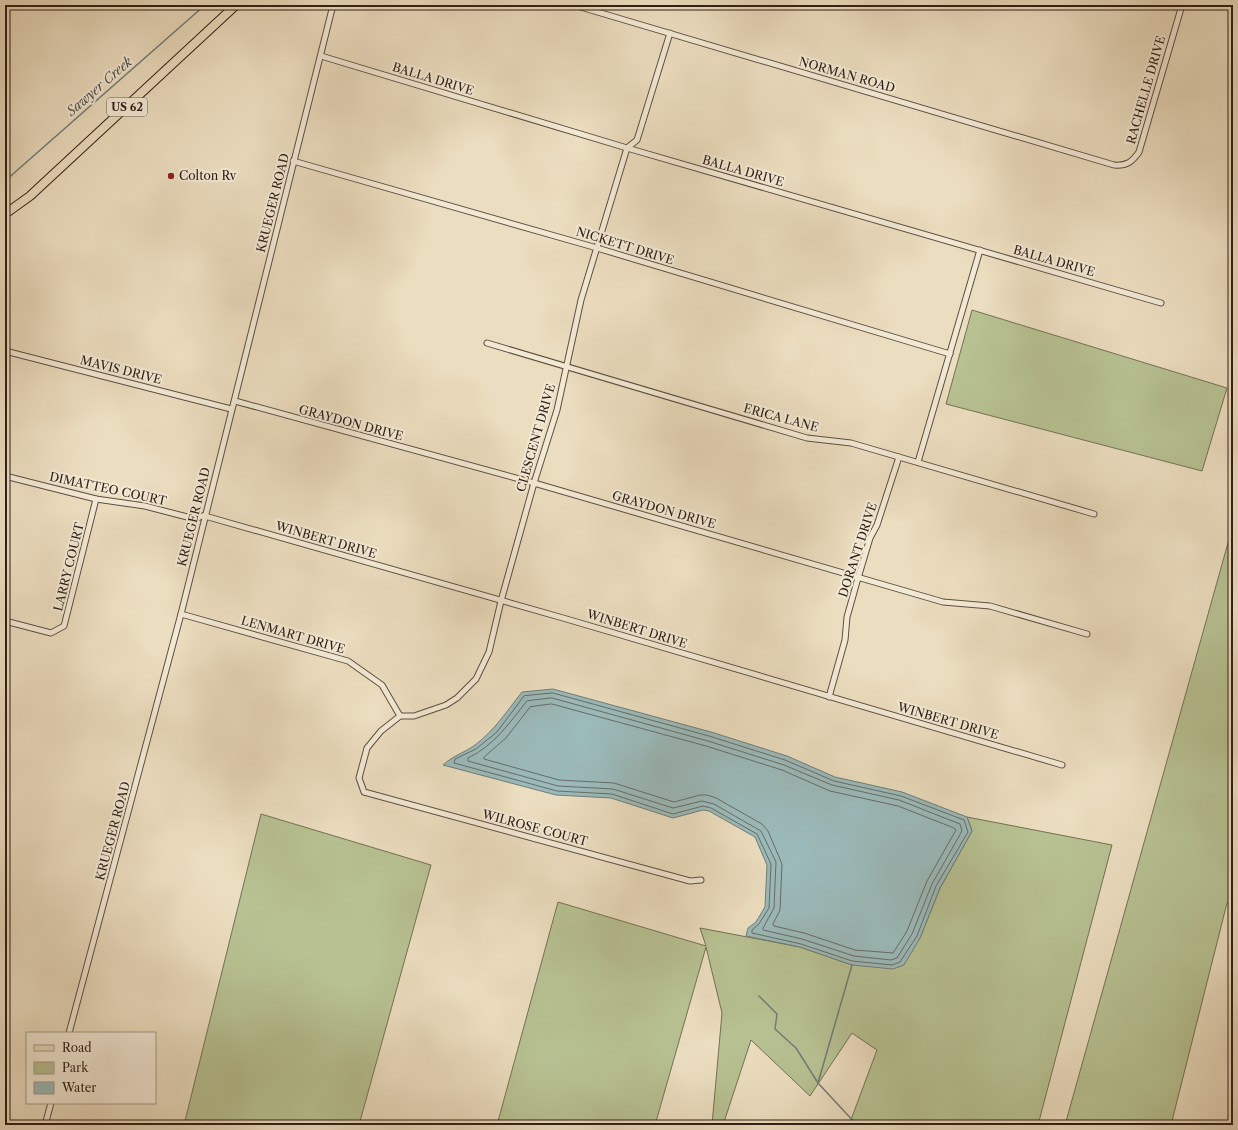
<svg xmlns="http://www.w3.org/2000/svg" width="1238" height="1130" font-family="'Libre Caslon Text',serif">
	<rect width="100%" height="100%" fill="#ebddbf"/>
	<filter id="stains"><feTurbulence type="fractalNoise" baseFrequency=".005" numOctaves="4"/><feColorMatrix values="0 0 0 0 .2 0 0 0 0 .09 0 0 0 0 .02 0 0 0 .5 -.17"/></filter>
	<radialGradient id="worn" r=".72"><stop offset=".6" stop-color="#630" stop-opacity="0"/><stop offset="1" stop-color="#630" stop-opacity=".3"/></radialGradient>
	<!-- green -->
	<g fill="#b7c192" stroke="#747054">
		<path d="M972,310L1227,388L1202,471L946,404Z"/>
		<path d="M1233,525V897L1227,903L1171,1125H1065Z"/>
		<path d="M261,814L431,865L359,1125H184Z"/>
		<path d="M967,817L1112,845L1038,1125H849L877,1050L852,1033L810,1096L751,1040L723,1125H712L722,1013L706,947L655,1125H497L558,902L706,946L700,928L800,947L852,965L920,938L940,888L972,831Z"/>
	</g>
	<!-- water -->
	<path fill="#9bbaba" stroke="#707c78" d="M553,689L711,732L787,756L835,777L902,792L967,817L972,831L940,888L920,938L904,965L893,969L852,965L800,947L746,936L748,928L756,922L765,907L767,865L755,837L709,811L703,810L673,818L611,798L556,795L443,765C454,755 464,753 475,745C494,731 507,711 522,692Z"/>
	<g fill="none" stroke-linecap="round" stroke-linejoin="round">
		<!-- shore -->
		<g stroke="#666c68" stroke-width="1">
			<path d="M553,693L709,736L785,760L834,781L901,796L964,820L968,832L936,886L917,936L900,962L892,965L852,961L801,944L752,933V930L759,924L769,908L771,864L757,834L711,808L703,806L673,814L612,794L557,791L454,763L455,759L476,749L497,732L524,696Z"/>
			<path d="M552,698L708,741L784,765L832,785L899,800L960,824L962,831L932,884L912,934L897,958L891,960L854,956L802,939L763,930V928L774,908L776,862L761,831L714,804L702,801L673,808L613,789L558,786L468,761V758C495,745 509,723 527,701Z"/>
			<path d="M552,704L706,746L782,770L830,791L898,806L954,828L956,830L927,881L907,931L893,953L855,950L804,933L774,926L773,924L780,910L782,864L768,831L762,824L716,798L707,795H700L674,802L614,783L559,780L484,759V757L506,738L530,707Z"/>
		</g>
		<!-- stream -->
		<g stroke="#707c78" stroke-width="1.5">
			<path d="M5,181L205,5"/>
			<path d="M759,996L777,1014L775,1029L796,1048L818,1083L857,1125"/>
			<path d="M818,1083L852,965"/>
		</g>
		<defs>
			<g id="minor">
				<path d="M574,5L1114,165C1127,166 1132,162 1139,152L1182,5"/>
				<path d="M670,33L637,140L627,148L581,300L557,410L534,483L501,601L489,652L476,679L457,698L446,705L414,716H400L381,731L367,748L359,778L364,792L690,881L701,880"/>
				<path d="M321,56L627,148L1161,303"/>
				<path d="M293,161L597,248L950,354"/>
				<path d="M487,343L807,438L851,443L1094,514"/>
				<path d="M5,351L231,409"/>
				<path d="M235,401L534,483L943,602L990,606L1087,634"/>
				<path d="M918,462L980,250"/>
				<path d="M5,476L96,499L145,506L195,519L205,515"/>
				<path d="M205,516L563,618L1062,765"/>
				<path d="M181,614L348,661L382,685L400,716"/>
				<path d="M5,621L51,633L64,626L96,499"/>
				<path d="M829,697L845,640L847,617L858,578L870,538L877,525L899,457"/>
				<path d="M69,1033L181,614L333,5"/>
				<path d="M45,1125L51,1103"/>
			</g>
			<path id="primary" d="M5,214L30,196L236,5"/>
		</defs>
		<!-- minor casing -->
		<use href="#minor" stroke="#5f4e40" stroke-width="7"/>
		<!-- primary casing -->
		<use href="#primary" stroke="#301f15" stroke-width="10"/>
		<!-- minor -->
		<use href="#minor" stroke="#f2e9d5" stroke-width="5"/>
		<!-- primary -->
		<use href="#primary" stroke="#ebddbf" stroke-width="8"/>
	</g>
	<!-- markers -->
	<circle fill="#8f2418" stroke="#f2e9d5" stroke-width="1.5" cx="171" cy="176" r="4"/>
	<g text-anchor="middle" stroke-width="4" stroke-linejoin="round" paint-order="stroke">
		<!-- shield labels -->
		<rect fill="#f2e9d5" stroke="#6a5c4f" stroke-width="1" x="107" y="98" width="40" height="18" rx="3"/>
		<g font-size="11" font-weight="bold" fill="#301f15">
			<text x="127" y="111">US 62</text>
		</g>
		<!-- street labels -->
		<g font-size="12" fill="#301f15" stroke="#f2e9d5">
			<text transform="translate(847 75) rotate(16)" y="4">NORMAN ROAD</text>
			<text transform="translate(433 79) rotate(17)" y="4">BALLA DRIVE</text>
			<text transform="translate(1146 90) rotate(-74)" y="4">RACHELLE DRIVE</text>
			<text transform="translate(743 171) rotate(16)" y="4">BALLA DRIVE</text>
			<text transform="translate(273 203) rotate(-76)" y="4">KRUEGER ROAD</text>
			<text transform="translate(625 246) rotate(17)" y="4">NICKETT DRIVE</text>
			<text transform="translate(1054 261) rotate(16)" y="4">BALLA DRIVE</text>
			<text transform="translate(121 370) rotate(14)" y="4">MAVIS DRIVE</text>
			<text transform="translate(781 418) rotate(15)" y="4">ERICA LANE</text>
			<text transform="translate(351 423) rotate(15)" y="4">GRAYDON DRIVE</text>
			<text transform="translate(536 438) rotate(-74)" y="4">CLESCENT DRIVE</text>
			<text transform="translate(108 489) rotate(12)" y="4">DIMATTEO COURT</text>
			<text transform="translate(664 510) rotate(16)" y="4">GRAYDON DRIVE</text>
			<text transform="translate(194 517) rotate(-76)" y="4">KRUEGER ROAD</text>
			<text transform="translate(326 540) rotate(16)" y="4">WINBERT DRIVE</text>
			<text transform="translate(858 550) rotate(-72)" y="4">DORANT DRIVE</text>
			<text transform="translate(69 567) rotate(-76)" y="4">LARRY COURT</text>
			<text transform="translate(637 629) rotate(17)" y="4">WINBERT DRIVE</text>
			<text transform="translate(293 635) rotate(16)" y="4">LENMART DRIVE</text>
			<text transform="translate(948 721) rotate(16)" y="4">WINBERT DRIVE</text>
			<text transform="translate(535 828) rotate(15)" y="4">WILROSE COURT</text>
			<text transform="translate(113 831) rotate(-75)" y="4">KRUEGER ROAD</text>
		</g>
		<!-- poi labels -->
		<g font-size="12" fill="#301f15" stroke="#f2e9d5" text-anchor="start">
			<text x="179" y="180">Colton Rv</text>
		</g>
		<!-- water labels -->
		<g font-size="13" font-style="italic" fill="#504e47" stroke="#f2e9d5">
			<text transform="translate(99 86) rotate(-41)" y="5">Sawyer Creek</text>
		</g>
	</g>
	<!-- margin -->
	<rect width="1238" height="1130" fill="none" stroke="#ebddbf" stroke-width="20"/>
	<rect x="6" y="6" width="1226" height="1118" fill="none" stroke="#301f15" stroke-width="2"/>
	<rect x="10" y="10" width="1218" height="1110" fill="none" stroke="#301f15"/>
	<!-- legend -->
	<rect x="26" y="1032" width="130" height="72" fill="#f2e9d5" stroke="#a49888"/>
	<rect x="34" y="1045" width="20" height="6" fill="#ebddbf" stroke="#a49888"/>
	<text x="62" y="1052" font-size="12" fill="#301f15">Road</text>
	<rect x="34" y="1062" width="20" height="12" fill="#b7c192" stroke="#a49888"/>
	<text x="62" y="1072" font-size="12" fill="#301f15">Park</text>
	<rect x="34" y="1082" width="20" height="12" fill="#9bbaba" stroke="#a49888"/>
	<text x="62" y="1092" font-size="12" fill="#301f15">Water</text>
	<rect width="100%" height="100%" filter="url(#stains)"/>
	<rect width="100%" height="100%" fill="url(#worn)"/>
</svg>
